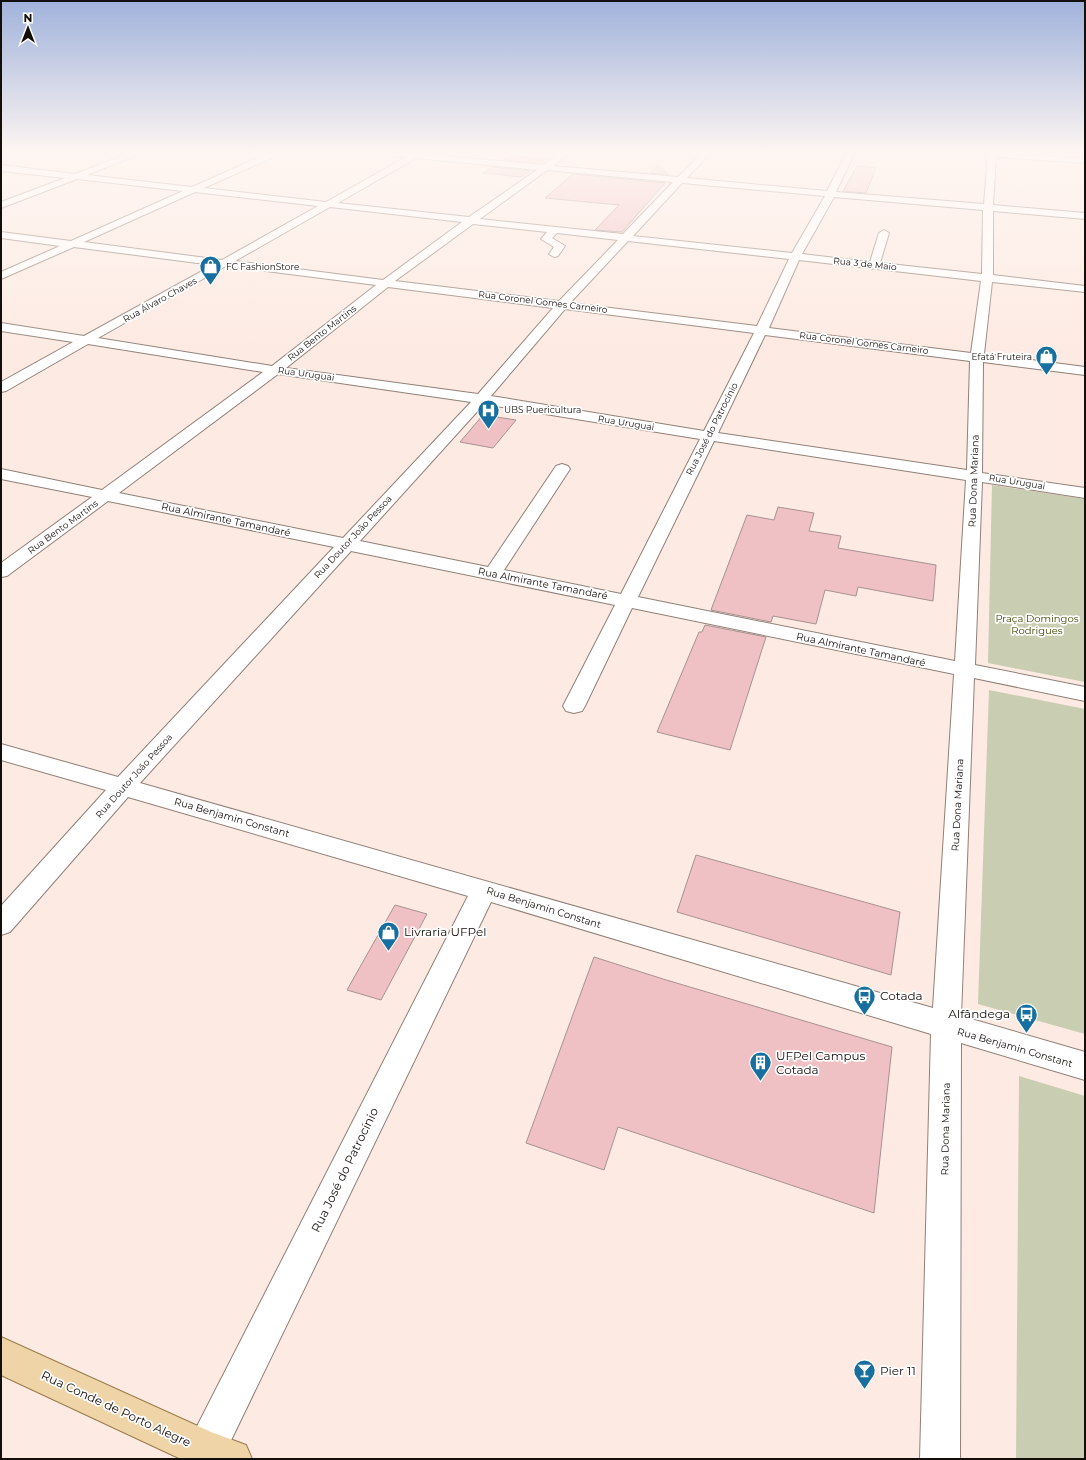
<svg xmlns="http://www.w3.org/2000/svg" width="1086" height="1460" font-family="Montserrat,sans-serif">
	<rect width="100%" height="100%" fill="#fdeae2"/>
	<!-- green -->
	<g fill="#c9cdb2">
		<path d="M992,485L1085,499V682L988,663Z"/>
		<path d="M989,690L1085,709V1034L978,1004Z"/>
		<path d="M1019,1076L1085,1096V1459H1016Z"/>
	</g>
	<!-- building -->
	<g fill="#f0c1c4" stroke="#a69293">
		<path d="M510,156L546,159L540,163L503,160Z"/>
		<path d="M658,165L669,175L650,173Z"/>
		<path d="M857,166L876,168L866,193L843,191Z"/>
		<path d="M492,167L530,171L521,177L483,173Z"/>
		<path d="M573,174L665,183L622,232L595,230L619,205L545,198Z"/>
		<path d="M483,415L516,420L493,448L460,442Z"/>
		<path d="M778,507L814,513L809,531L841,536L838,548L936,565L933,601L858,587L856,596L825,590L816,624L773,616L771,622L711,610L747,515L774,520Z"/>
		<path d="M705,625L766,637L730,750L657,732L699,632H702Z"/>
		<path d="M696,855L900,912L891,975L677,912Z"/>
		<path d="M395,905L427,914L381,1000L347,990Z"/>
		<path d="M594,957L663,979L892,1047L874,1213L618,1127L604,1170L526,1143Z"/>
	</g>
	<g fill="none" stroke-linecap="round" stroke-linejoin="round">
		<defs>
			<path id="minor" d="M133,152H144L87,175L192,187L271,152H281L280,154L204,188L326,202L406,157L373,154L369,152L413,153L419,152L422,154L543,165L562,152H571L553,166L678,177L703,152H711L687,178L827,191L847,152H855L836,192L984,204L988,156L967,154L963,152H997L1085,159V163L996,157L993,205L1085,213V219L993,211V275L1085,286V292L992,282L984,354L1085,367V375L983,362L982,473L1085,488V498L982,482L975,665L1085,687V701L974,678L961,1016L1085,1052V1080L961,1043L960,1459H920L931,1034L491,902L222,1459H190L186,1450L192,1436L468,896L128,797L10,932L1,935V906L106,790L1,760V744L118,777L334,547L108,501L7,576L1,577V563L92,497L1,479V469L102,490L263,372L88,344L6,391L1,392V382L73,342L1,331V323L84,336L213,265L74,247L1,279V272L60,246L1,238V232L71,241L183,191L77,179L1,208V202L65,178L1,171V165L75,174ZM416,158L537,170L469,217L338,203ZM547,170L673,182L623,234L480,219ZM682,183L825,196L792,253L633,236ZM195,192L318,206L222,260L84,242ZM834,197L983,210L982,274L880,263L889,233L884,230L879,233L870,262L802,254ZM330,207L462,222L383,280L235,261ZM473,224L547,232L541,239L554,247L549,254L554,257L558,256L565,246L552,238L557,233L618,240L559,301L395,281ZM628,241L789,259L757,326L570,303ZM799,260L981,281L971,353L769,328ZM226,266L376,285L272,366L98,338ZM388,287L553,308L478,394L286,368ZM565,309L754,333L704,431L491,396ZM765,335L970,361L967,470L718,433ZM278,374L471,402L343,538L119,493ZM484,404L700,439L621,594L504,570L570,469L568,466L562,464L556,466L488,567L360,541ZM714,441L966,480L955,661L638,597ZM351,551L615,605L563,706L566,711L574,713L582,711L585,706L632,608L954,674L933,1008L140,783Z"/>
			<path id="major" d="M1,1337L211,1432L246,1445L252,1459H181L1,1375Z"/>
		</defs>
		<!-- minor casing -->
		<use href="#minor" stroke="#908078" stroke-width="2"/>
		<!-- major casing -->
		<use href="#major" stroke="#9a7c49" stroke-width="2"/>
		<!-- minor -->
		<use href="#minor" fill="#fff" fill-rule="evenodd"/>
		<!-- major -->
		<use href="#major" fill="#eed4a6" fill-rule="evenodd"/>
	</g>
	<!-- sky -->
	<linearGradient id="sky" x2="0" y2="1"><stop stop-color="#a0b2db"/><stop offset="0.43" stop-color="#fef6f2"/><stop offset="1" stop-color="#fef6f2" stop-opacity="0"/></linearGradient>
	<rect width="1086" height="356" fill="url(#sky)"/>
	<!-- icons -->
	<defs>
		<symbol id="shop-pin" viewBox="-11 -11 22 30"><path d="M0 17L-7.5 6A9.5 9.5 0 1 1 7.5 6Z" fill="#166f9f" stroke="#fff"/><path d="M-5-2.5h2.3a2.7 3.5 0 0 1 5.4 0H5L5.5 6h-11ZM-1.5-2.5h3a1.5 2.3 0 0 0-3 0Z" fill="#fff"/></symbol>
		<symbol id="hospital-pin" viewBox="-11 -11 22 30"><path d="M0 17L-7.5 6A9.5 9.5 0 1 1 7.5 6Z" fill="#166f9f" stroke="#fff"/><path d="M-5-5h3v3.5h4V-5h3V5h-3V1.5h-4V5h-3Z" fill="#fff"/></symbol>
		<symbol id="bus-pin" viewBox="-11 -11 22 30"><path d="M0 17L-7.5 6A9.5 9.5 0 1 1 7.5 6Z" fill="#166f9f" stroke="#fff"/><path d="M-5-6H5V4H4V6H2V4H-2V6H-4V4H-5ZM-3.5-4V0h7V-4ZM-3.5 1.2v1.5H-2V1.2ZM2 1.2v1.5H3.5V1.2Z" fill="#fff"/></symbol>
		<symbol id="building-pin" viewBox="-11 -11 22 30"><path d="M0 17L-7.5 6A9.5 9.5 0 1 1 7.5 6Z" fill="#166f9f" stroke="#fff"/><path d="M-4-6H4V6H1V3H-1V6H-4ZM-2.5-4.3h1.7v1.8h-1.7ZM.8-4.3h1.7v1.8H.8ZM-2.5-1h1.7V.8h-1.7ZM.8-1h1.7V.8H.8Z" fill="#fff"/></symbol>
		<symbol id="bar-pin" viewBox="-11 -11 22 30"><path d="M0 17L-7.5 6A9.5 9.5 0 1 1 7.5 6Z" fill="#166f9f" stroke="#fff"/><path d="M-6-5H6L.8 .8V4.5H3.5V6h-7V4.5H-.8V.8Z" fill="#fff"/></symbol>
	</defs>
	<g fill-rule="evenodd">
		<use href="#shop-pin" x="198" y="254" width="25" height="34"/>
		<use href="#shop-pin" x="1034" y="344" width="25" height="34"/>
		<use href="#hospital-pin" x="476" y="398" width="25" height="34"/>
		<use href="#shop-pin" x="376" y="920" width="25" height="34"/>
		<use href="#bus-pin" x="852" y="984" width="25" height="34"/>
		<use href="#bus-pin" x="1014" y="1002" width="25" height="34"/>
		<use href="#building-pin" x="748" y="1050" width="25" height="34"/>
		<use href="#bar-pin" x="852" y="1358" width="25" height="34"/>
	</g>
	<g text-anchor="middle" stroke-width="3.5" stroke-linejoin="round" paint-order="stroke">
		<!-- far-street labels -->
		<g font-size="9" fill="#140e0b" stroke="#fff">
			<text transform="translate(865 264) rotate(6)" y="3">Rua 3 de Maio</text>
			<text transform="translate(160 300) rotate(-29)" y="3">Rua Álvaro Chaves</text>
			<text transform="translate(543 302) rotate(7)" y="3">Rua Coronel Gomes Carneiro</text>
			<text transform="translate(322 333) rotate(-38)" y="3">Rua Bento Martins</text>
			<text transform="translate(864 343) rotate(7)" y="3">Rua Coronel Gomes Carneiro</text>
			<text transform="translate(306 374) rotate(8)" y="3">Rua Uruguai</text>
			<text transform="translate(626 423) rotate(9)" y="3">Rua Uruguai</text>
			<text transform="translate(712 429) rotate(-63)" y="3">Rua José do Patrocínio</text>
			<text transform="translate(1017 482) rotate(9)" y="3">Rua Uruguai</text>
			<text transform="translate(63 527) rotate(-36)" y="3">Rua Bento Martins</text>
			<text transform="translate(353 537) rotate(-47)" y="3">Rua Doutor João Pessoa</text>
			<text transform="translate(134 776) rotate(-48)" y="3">Rua Doutor João Pessoa</text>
		</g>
		<!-- far-poi labels -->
		<g font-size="9" fill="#140e0b" stroke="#fff" text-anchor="start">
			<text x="226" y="270">FC FashionStore</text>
			<text x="1032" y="360" text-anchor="end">Efatá Fruteira</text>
			<text x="504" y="413">UBS Puericultura</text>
		</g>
		<!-- street labels -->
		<g font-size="10" fill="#140e0b" stroke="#fff">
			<text transform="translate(973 481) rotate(-88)" y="4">Rua Dona Mariana</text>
			<text transform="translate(226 519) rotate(12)" y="4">Rua Almirante Tamandaré</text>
			<text transform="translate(543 583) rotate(11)" y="4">Rua Almirante Tamandaré</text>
			<text transform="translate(861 649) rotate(12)" y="4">Rua Almirante Tamandaré</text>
			<text transform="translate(957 805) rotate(-87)" y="4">Rua Dona Mariana</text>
			<text transform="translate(232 817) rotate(16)" y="4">Rua Benjamin Constant</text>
			<text transform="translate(544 907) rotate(17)" y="4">Rua Benjamin Constant</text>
			<text transform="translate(1015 1047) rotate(16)" y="4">Rua Benjamin Constant</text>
			<text transform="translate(945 1129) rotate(-89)" y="4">Rua Dona Mariana</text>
		</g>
		<!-- park labels -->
		<g font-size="10" fill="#3e4400" stroke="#fff">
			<text x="1037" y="622">Praça Domingos<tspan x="1037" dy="12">Rodrigues</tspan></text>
		</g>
		<!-- near-poi labels -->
		<g font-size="12" fill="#140e0b" stroke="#fff" text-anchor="start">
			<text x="404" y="936">Livraria UFPel</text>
			<text x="880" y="1000">Cotada</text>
			<text x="1010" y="1018" text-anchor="end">Alfândega</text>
			<text x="776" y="1060">UFPel Campus<tspan x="776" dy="14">Cotada</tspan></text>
			<text x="880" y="1375">Pier 11</text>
		</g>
		<!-- near-street labels -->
		<g font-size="12" fill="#140e0b" stroke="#fff">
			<text transform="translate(345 1170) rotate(-64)" y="4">Rua José do Patrocínio</text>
			<text transform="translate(116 1409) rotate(25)" y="4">Rua Conde de Porto Alegre</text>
		</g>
	</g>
	<!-- border -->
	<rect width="1086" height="1460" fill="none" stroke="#140e0b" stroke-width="4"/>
	<!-- north arrow -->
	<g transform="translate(28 28)" stroke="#ffffff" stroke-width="3" paint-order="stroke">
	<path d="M0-3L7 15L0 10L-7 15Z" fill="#140e0b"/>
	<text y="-6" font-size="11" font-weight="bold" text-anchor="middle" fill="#140e0b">N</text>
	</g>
</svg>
